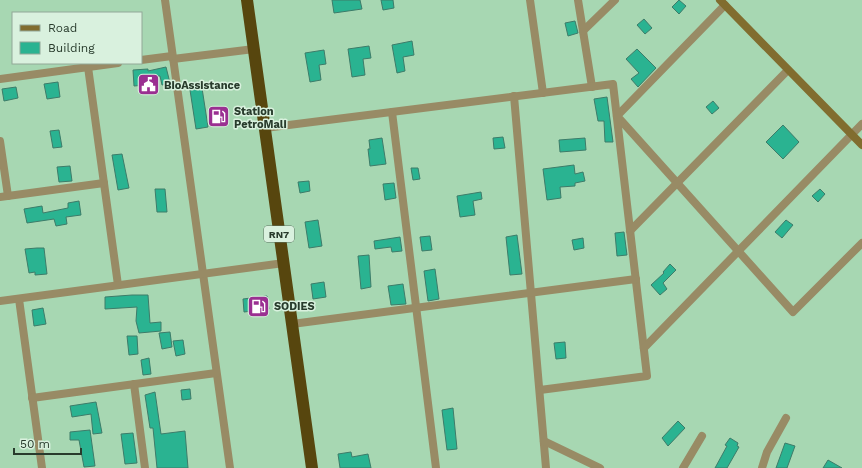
<svg xmlns="http://www.w3.org/2000/svg" width="862" height="468" font-family="'Work Sans',sans-serif">
	<rect width="100%" height="100%" fill="#a7d7b2"/>
	<!-- building -->
	<g fill="#2ab391" stroke="#3d7c69">
		<path d="M332,0H360L362,9L334,13Z"/>
		<path d="M381,0H393L394,8L383,10Z"/>
		<path d="M679,0L686,6L679,14L672,7Z"/>
		<path d="M644,19L652,28L645,34L637,25Z"/>
		<path d="M575,21L578,33L568,36L565,23Z"/>
		<path d="M412,41L414,55L403,57L405,71L397,73L392,45Z"/>
		<path d="M369,46L371,58L363,59L365,75L352,77L348,49Z"/>
		<path d="M637,49L656,68L638,87L631,79L639,73L626,59Z"/>
		<path d="M324,50L326,64L319,65L321,80L310,82L305,53Z"/>
		<path d="M166,67L170,83L162,85L160,76L145,77L146,85L134,86L133,70L148,69V71Z"/>
		<path d="M58,82L60,97L47,99L44,84Z"/>
		<path d="M16,87L18,98L4,101L2,89Z"/>
		<path d="M202,88L208,127L196,129L190,90Z"/>
		<path d="M607,97L613,142H605L604,121H598L594,99Z"/>
		<path d="M713,101L719,108L712,114L706,107Z"/>
		<path d="M783,125L799,142L783,159L766,142Z"/>
		<path d="M59,130L62,147L53,148L50,131Z"/>
		<path d="M503,137L505,148L494,149L493,138Z"/>
		<path d="M382,138L386,164L370,166L368,149H370L369,140Z"/>
		<path d="M585,138L586,150L560,152L559,140Z"/>
		<path d="M122,154L129,188L118,190L112,155Z"/>
		<path d="M574,165L575,174L583,172L585,181L575,183V186L560,187L561,198L547,200L543,169Z"/>
		<path d="M70,166L72,181L59,182L57,167Z"/>
		<path d="M411,168H418L420,179L413,180Z"/>
		<path d="M309,181L310,191L300,193L298,182Z"/>
		<path d="M394,183L396,198L385,200L383,184Z"/>
		<path d="M155,189H165L167,212H157Z"/>
		<path d="M820,189L825,194L818,202L812,196Z"/>
		<path d="M481,192L482,199L473,201L475,215L460,217L457,196Z"/>
		<path d="M79,201L81,215L66,217L67,224L56,226L54,219L27,223L24,209L42,206L43,213L68,208V203Z"/>
		<path d="M318,220L322,246L309,248L305,222Z"/>
		<path d="M786,220L793,225L782,238L775,232Z"/>
		<path d="M624,232L627,255L617,256L615,233Z"/>
		<path d="M517,235L522,274L510,275L506,237Z"/>
		<path d="M430,236L432,250L422,251L420,237Z"/>
		<path d="M400,237L402,251L392,252L391,247L375,249L374,241Z"/>
		<path d="M583,238L584,248L574,250L572,240Z"/>
		<path d="M37,248H44L47,274L35,275V272L29,273L25,249Z"/>
		<path d="M369,255L371,287L361,289L358,256Z"/>
		<path d="M670,264L676,270L663,283L667,289L660,295L651,285L664,273L663,272Z"/>
		<path d="M435,269L439,299L428,301L424,271Z"/>
		<path d="M324,282L326,297L313,299L311,284Z"/>
		<path d="M403,284L406,304L391,305L388,286Z"/>
		<path d="M132,295H148L150,323L161,322V331L139,333L136,321L137,307L105,309V297Z"/>
		<path d="M267,296L269,309L244,312L243,299Z"/>
		<path d="M43,308L46,324L34,326L32,310Z"/>
		<path d="M170,332L172,347L162,349L159,333Z"/>
		<path d="M127,336H137L138,354L129,355Z"/>
		<path d="M183,340L185,354L176,356L173,341Z"/>
		<path d="M565,342L566,358L556,359L554,343Z"/>
		<path d="M149,358L151,374L143,375L141,360Z"/>
		<path d="M190,389L191,399L182,400L181,390Z"/>
		<path d="M155,392L161,434L185,431L188,468H157L153,428H150L145,395Z"/>
		<path d="M96,402L102,433L93,434L91,414L72,417L70,406Z"/>
		<path d="M453,408L457,449L447,450L442,410Z"/>
		<path d="M678,421L685,428L668,446L662,438Z"/>
		<path d="M90,430L95,466L84,467L79,440H70V432Z"/>
		<path d="M133,433L137,463L125,464L121,434Z"/>
		<path d="M730,438L738,443L737,446L739,447L727,468H715L727,446L725,445Z"/>
		<path d="M785,443L795,446L787,468H776Z"/>
		<path d="M351,452L352,457L368,454L371,468H340L338,454Z"/>
		<path d="M828,460L842,468H823Z"/>
	</g>
	<g fill="none" stroke-linecap="round" stroke-linejoin="round">
		<!-- street -->
		<g stroke="#988b65" stroke-width="8">
			<path d="M165,0L230,468"/>
			<path d="M530,0L543,93"/>
			<path d="M578,0L592,87"/>
			<path d="M725,5L617,116L793,312L862,243"/>
			<path d="M583,31L615,0"/>
			<path d="M173,59L254,49"/>
			<path d="M141,60L172,56"/>
			<path d="M88,67L118,285"/>
			<path d="M0,79L118,63"/>
			<path d="M514,96L546,468"/>
			<path d="M392,112L436,468"/>
			<path d="M265,128L613,84L647,376L540,390"/>
			<path d="M0,141L8,196"/>
			<path d="M0,197L104,183"/>
			<path d="M630,231L788,70"/>
			<path d="M19,299L42,468"/>
			<path d="M0,301L284,263"/>
			<path d="M292,324L636,279"/>
			<path d="M644,348L862,124"/>
			<path d="M134,384L145,468"/>
			<path d="M32,398L216,373"/>
			<path d="M544,441L600,468"/>
			<path d="M683,468L702,436"/>
			<path d="M762,468L767,452L786,418"/>
		</g>
		<!-- secondary -->
		<path stroke="#816d2f" stroke-width="8" d="M720,0L862,145"/>
		<!-- highway -->
		<path stroke="#57460e" stroke-width="12" d="M247,0L312,468"/>
	</g>
	<!-- icons -->
	<defs>
		<symbol id="civic-square" viewBox="-11 -11 22 22"><rect x="-9" y="-9" width="18" height="18" rx="4" fill="#9a2f91" stroke="#d9f1de"/><path d="M-.6-6.5H3V-4.5H.6V-3L4-1V1h2V6H-6V1h2V-1L-.6-3ZM-1.2 2.5V6h2.4V2.5Z" fill="#fff"/></symbol>
		<symbol id="fuel-square" viewBox="-11 -11 22 22"><rect x="-9" y="-9" width="18" height="18" rx="4" fill="#9a2f91" stroke="#d9f1de"/><path d="M-5.5-6h7V0h2V4h1.3V-2.5L3-4.5l.8-.8L6-3V5H2.5V1h-1V6h-7ZM-4.2-4.7v3.2H.2V-4.7Z" fill="#fff"/></symbol>
	</defs>
	<g fill-rule="evenodd">
		<use href="#civic-square" x="136" y="72" width="25" height="25"/>
		<use href="#fuel-square" x="206" y="104" width="25" height="25"/>
		<use href="#fuel-square" x="246" y="294" width="25" height="25"/>
	</g>
	<g text-anchor="middle" stroke-width="3" stroke-linejoin="round" paint-order="stroke">
		<!-- shield labels -->
		<rect fill="#d9f1de" stroke="#5d7261" stroke-width="1" x="264" y="226" width="30" height="16" rx="3"/>
		<g font-size="10" font-weight="bold" fill="#283b2c">
			<text x="279" y="238">RN7</text>
		</g>
		<!-- poi labels -->
		<g font-size="11" font-weight="bold" fill="#283b2c" stroke="#d9f1de" text-anchor="start">
			<text x="164" y="89">BioAssistance</text>
			<text x="234" y="115">Station<tspan x="234" dy="13">PetroMali</tspan></text>
			<text x="274" y="310">SODIES</text>
		</g>
	</g>
	<!-- legend -->
	<rect x="12" y="12" width="130" height="52" fill="#d9f1de" stroke="#92a897"/>
	<rect x="20" y="25" width="20" height="6" fill="#816d2f" stroke="#92a897"/>
	<text x="48" y="32" font-size="12" fill="#283b2c">Road</text>
	<rect x="20" y="42" width="20" height="12" fill="#2ab391" stroke="#92a897"/>
	<text x="48" y="52" font-size="12" fill="#283b2c">Building</text>
	<!-- scale -->
	<path d="M14 448v6h67v-6" fill="none" stroke="#283b2c" stroke-width="2"/>
	<text x="20" y="448" font-size="12" fill="#283b2c" stroke="#d9f1de" stroke-width="3" paint-order="stroke">50 m</text>
</svg>
